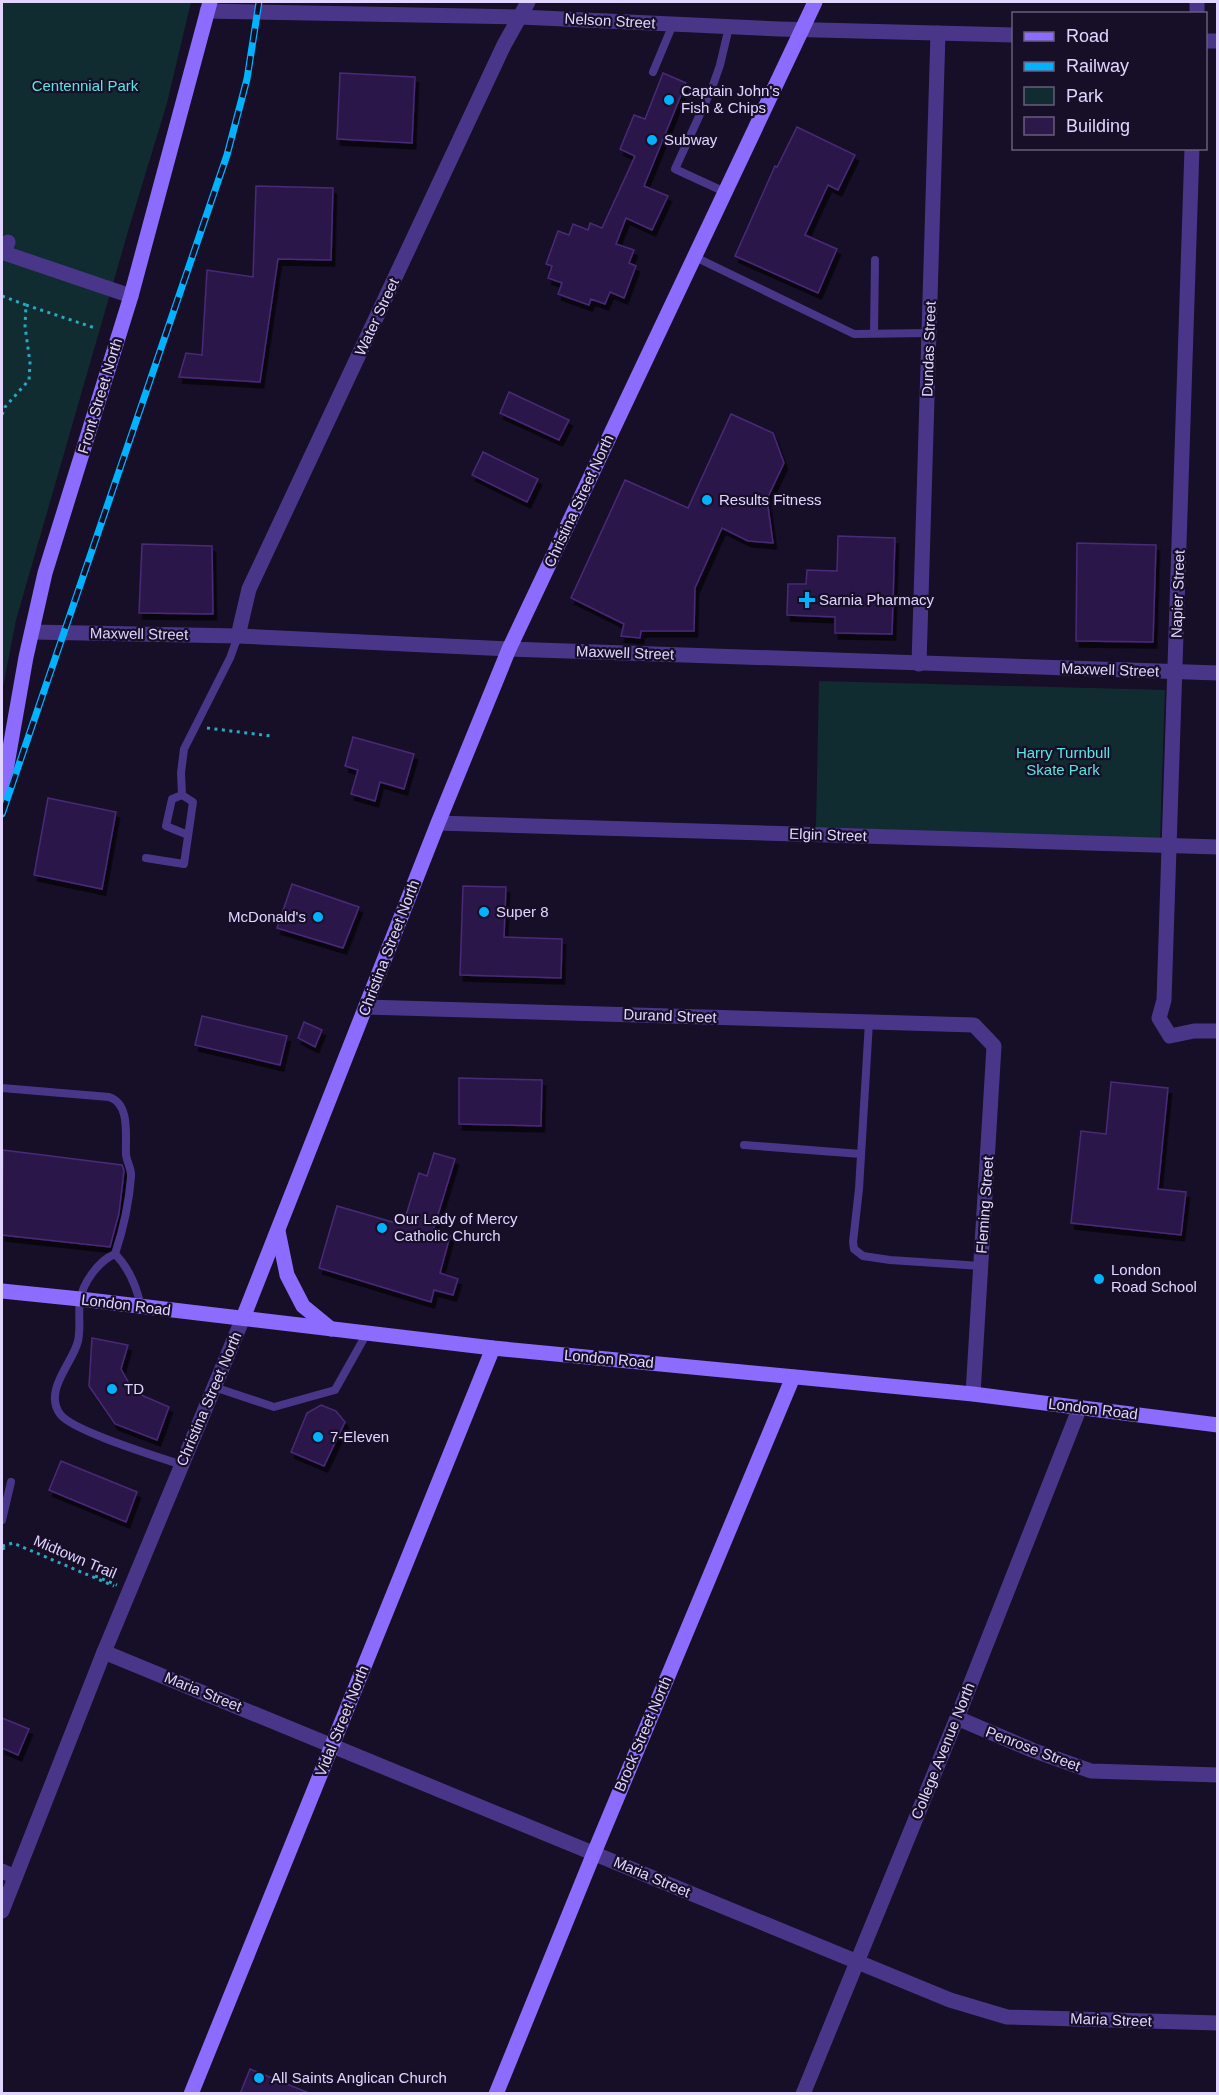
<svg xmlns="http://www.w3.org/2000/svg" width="1219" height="2095" font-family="Helvetica,sans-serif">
	<defs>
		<filter id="shadow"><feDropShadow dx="3.5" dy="6" stdDeviation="0" flood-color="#0009"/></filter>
	</defs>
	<rect width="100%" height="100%" fill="#170e27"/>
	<!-- green -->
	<g fill="#102c31">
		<path d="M2,2H191L167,103L129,228L16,620L2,692Z"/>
		<path d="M819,681L1165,690L1160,840L816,827Z"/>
	</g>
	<!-- building -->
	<g fill="#2c1949" stroke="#482977" stroke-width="1.5" filter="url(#shadow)">
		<path d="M340,73L415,77L412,143L337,139Z"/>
		<path d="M663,73L686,83L644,186L668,196L652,230L626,218L616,244L634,250L629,263L636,266L624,298L610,292L605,304L591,299L589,305L558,294L562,283L548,278L552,266L546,264L558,231L569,235L573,224L588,230L590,223L602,228L635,156L620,149L634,115L645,119Z"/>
		<path d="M797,127L855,155L838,190L828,185L805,235L837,249L818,293L735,256L775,166L777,167Z"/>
		<path d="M256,186L333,188L331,260L278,259L260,382L179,377L186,353L202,355L207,270L253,277Z"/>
		<path d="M509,392L569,420L559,440L500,413Z"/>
		<path d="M731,414L773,433L784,463L767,499L773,543L748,541L722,528L695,588L694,631H641L640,638L621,636L624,624L571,598L625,480L688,508Z"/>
		<path d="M483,452L538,479L527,502L472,475Z"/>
		<path d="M838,536L895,538L892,634L835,633V617L787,615L788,584H806L807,570L837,571Z"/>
		<path d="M1077,543L1156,545L1153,642L1076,641Z"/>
		<path d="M142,544L212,546L213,614L139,613Z"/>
		<path d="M353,737L414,754L404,789L380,782L375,801L351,794L358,770L345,766Z"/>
		<path d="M48,798L116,812L102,889L34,875Z"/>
		<path d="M292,884L359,907L343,948L277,928Z"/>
		<path d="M463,886L506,887L504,937L562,939L561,978L460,975Z"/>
		<path d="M202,1016L287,1036L280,1065L195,1045Z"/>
		<path d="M304,1022L322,1030L315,1047L298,1038Z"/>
		<path d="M459,1078L542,1080L541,1126L459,1124Z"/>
		<path d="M1111,1082L1168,1088L1158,1189L1186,1192L1181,1235L1071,1223L1081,1131L1106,1134Z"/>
		<path d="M3,1150L122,1165L124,1171L119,1213L110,1247L2,1235Z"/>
		<path d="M434,1153L455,1159L433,1231L450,1236L440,1273L458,1279L453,1295L434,1290L431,1302L319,1268L337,1206L403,1225L419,1173L427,1176Z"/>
		<path d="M92,1338L128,1345L121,1369L134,1392L169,1407L157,1440L115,1424L89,1386Z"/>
		<path d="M321,1405L336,1411L345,1422L324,1466L291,1452L307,1413Z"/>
		<path d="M61,1461L137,1492L126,1522L49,1490Z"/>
		<path d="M2,1718L29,1729L18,1755L2,1748Z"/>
		<path d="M250,2069L309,2093V2094H240Z"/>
	</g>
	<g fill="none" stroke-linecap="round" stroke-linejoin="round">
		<!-- path -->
		<g stroke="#27aabf" stroke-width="3" stroke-dasharray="3 4.5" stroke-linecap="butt">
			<path d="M2,296L26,305L25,326L30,363L29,380L5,407L2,415"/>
			<path d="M26,305L95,328"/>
			<path d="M207,728L271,736"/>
			<path d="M2,1546L13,1543L114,1586"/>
			<path d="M2,1549L9,1546"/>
			<path d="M95,1576L117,1585"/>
		</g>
		<!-- service -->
		<g stroke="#4a3689" stroke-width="8">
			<path d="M653,72L673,24"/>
			<path d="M725,192L675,169L712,88L720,65L729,27"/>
			<path d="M695,257L854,334L929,333"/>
			<path d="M874,333L875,260"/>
			<path d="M182,795L172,799L166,826L188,835"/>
			<path d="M146,858L184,864L193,802L182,795L181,773L184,749L230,658L238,636"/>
			<path d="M869,1022L859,1189L853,1242L854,1249L863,1256L890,1260L981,1266"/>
			<path d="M2,1088L109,1097C131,1104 125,1137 126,1155C127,1163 132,1169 131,1177C129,1203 123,1230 115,1254"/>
			<path d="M744,1145L861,1154"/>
			<path d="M141,1307C137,1288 129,1268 115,1254C98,1261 83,1283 80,1300C78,1314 81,1328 78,1341C73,1363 43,1390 60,1414C72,1431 159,1457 182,1465"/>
			<path d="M214,1387L274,1407L335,1390L367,1333"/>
			<path d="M2,1520L11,1482"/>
		</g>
		<!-- minor -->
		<g stroke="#4a3689" stroke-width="15">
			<path d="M207,11L520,17L779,29L1014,35"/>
			<path d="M1197,14V2"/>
			<path d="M1206,41H1218"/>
			<path d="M1192,148L1164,1000L1159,1018L1170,1036L1194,1031H1218"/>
			<path d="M8,242L4,253L131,296"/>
			<path d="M238,636L249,589L504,45L528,2"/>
			<path d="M919,664L938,33"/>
			<path d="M438,823L1218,847"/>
			<path d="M366,1007L974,1025L994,1046L973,1394"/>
			<path d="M104,1652L950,2000L1007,2017L1218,2023"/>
			<path d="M957,1718L1032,1750L1091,1771L1218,1775"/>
			<path d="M2,1871L15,1877"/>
			<path d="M803,2094L957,1718L1080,1407"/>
		</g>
		<!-- tertiary -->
		<g stroke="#4a3689" stroke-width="15">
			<path d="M32,632L238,636L509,649L1218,673"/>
			<path d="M2,1911L104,1652L243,1318"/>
		</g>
		<!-- secondary -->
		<g stroke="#8c6bff" stroke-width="15">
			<path d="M2,793L26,657L45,573L131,296L210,2"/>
			<path d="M278,1231L287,1275L303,1306L331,1329"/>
			<path d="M2,1291L80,1299L493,1348L973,1394L1218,1425"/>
			<path d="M243,1318L438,823L509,649L815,2"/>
			<path d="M191,2094L493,1348"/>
			<path d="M496,2094L594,1853L793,1377"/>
		</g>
		<defs>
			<path id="rail" d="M2,814L227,155L247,79L259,2"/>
		</defs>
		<!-- rail casing -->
		<use href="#rail" stroke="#00b2ff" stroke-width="7"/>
		<!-- rail -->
		<use href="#rail" stroke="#170e27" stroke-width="4.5" stroke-dasharray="14" stroke-linecap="butt"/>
	</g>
	<!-- markers -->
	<g fill="#00b2ff" stroke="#170e27" stroke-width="2">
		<circle cx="669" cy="100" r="6"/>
		<circle cx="652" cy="140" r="6"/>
		<circle cx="707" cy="500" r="6"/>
		<path d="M804 591h6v6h6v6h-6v6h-6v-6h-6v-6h6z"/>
		<circle cx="484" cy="912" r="6"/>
		<circle cx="318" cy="917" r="6"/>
		<circle cx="382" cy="1228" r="6"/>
		<circle cx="1099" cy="1279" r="6"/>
		<circle cx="112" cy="1389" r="6"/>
		<circle cx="318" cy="1437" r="6"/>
		<circle cx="259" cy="2078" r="6"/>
	</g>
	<g text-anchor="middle" stroke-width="4.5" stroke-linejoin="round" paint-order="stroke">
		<!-- street labels -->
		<g font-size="15" fill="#e1d4ff" stroke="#170e27">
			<text transform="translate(610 21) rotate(3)" y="5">Nelson Street</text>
			<text transform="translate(377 317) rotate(-65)" y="5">Water Street</text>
			<text transform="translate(929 349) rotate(-88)" y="5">Dundas Street</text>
			<text transform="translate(100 396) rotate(-73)" y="5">Front Street North</text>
			<text transform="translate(579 501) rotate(-65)" y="5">Christina Street North</text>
			<text transform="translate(1178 594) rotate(-88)" y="5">Napier Street</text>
			<text transform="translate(139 634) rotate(1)" y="5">Maxwell Street</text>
			<text transform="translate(625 653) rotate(2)" y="5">Maxwell Street</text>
			<text transform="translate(1110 670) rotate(2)" y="5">Maxwell Street</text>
			<text transform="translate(828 835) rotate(2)" y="5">Elgin Street</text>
			<text transform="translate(389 948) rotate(-69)" y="5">Christina Street North</text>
			<text transform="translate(670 1016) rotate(2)" y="5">Durand Street</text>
			<text transform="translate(985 1205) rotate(-86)" y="5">Fleming Street</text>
			<text transform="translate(126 1305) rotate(7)" y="5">London Road</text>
			<text transform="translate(609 1359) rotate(5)" y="5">London Road</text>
			<text transform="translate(209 1399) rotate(-67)" y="5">Christina Street North</text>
			<text transform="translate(1093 1409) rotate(7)" y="5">London Road</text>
			<text transform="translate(75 1557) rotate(23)" y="5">Midtown Trail</text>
			<text transform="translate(203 1692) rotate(22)" y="5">Maria Street</text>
			<text transform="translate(342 1721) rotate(-68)" y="5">Vidal Street North</text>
			<text transform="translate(643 1734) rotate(-67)" y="5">Brock Street North</text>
			<text transform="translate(1033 1749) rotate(21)" y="5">Penrose Street</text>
			<text transform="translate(943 1751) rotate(-68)" y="5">College Avenue North</text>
			<text transform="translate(652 1877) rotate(23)" y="5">Maria Street</text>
			<text transform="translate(1111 2020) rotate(2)" y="5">Maria Street</text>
		</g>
		<!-- park labels -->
		<g font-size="15" fill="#58e7e0" stroke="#170e27">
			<text x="85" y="91">Centennial Park</text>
			<text x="1063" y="758">Harry Turnbull<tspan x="1063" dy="17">Skate Park</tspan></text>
		</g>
		<!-- poi labels -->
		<g font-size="15" fill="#e1d4ff" stroke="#170e27" text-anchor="start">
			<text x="681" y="96">Captain John's<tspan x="681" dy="17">Fish &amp; Chips</tspan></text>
			<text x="664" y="145">Subway</text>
			<text x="719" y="505">Results Fitness</text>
			<text x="819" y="605">Sarnia Pharmacy</text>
			<text x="496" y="917">Super 8</text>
			<text x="306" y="922" text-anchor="end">McDonald's</text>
			<text x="394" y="1224">Our Lady of Mercy<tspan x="394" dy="17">Catholic Church</tspan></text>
			<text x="1111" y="1275">London<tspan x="1111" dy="17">Road School</tspan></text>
			<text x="124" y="1394">TD</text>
			<text x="330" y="1442">7-Eleven</text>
			<text x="271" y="2083">All Saints Anglican Church</text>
		</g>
	</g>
	<!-- border -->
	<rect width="1219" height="2095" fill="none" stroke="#e1d4ff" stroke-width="6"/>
	<!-- legend -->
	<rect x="1012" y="12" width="195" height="138" fill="#170e27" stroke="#685d7d" stroke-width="1.5"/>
	<rect x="1024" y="32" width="30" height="9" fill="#8c6bff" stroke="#685d7d" stroke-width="1.5"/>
	<text x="1066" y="42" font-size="18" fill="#e1d4ff">Road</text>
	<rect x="1024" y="62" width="30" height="9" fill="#00b2ff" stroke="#685d7d" stroke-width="1.5"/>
	<text x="1066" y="72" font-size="18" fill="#e1d4ff">Railway</text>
	<rect x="1024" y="87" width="30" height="18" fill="#102c31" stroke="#685d7d" stroke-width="1.5"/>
	<text x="1066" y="102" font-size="18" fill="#e1d4ff">Park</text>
	<rect x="1024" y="117" width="30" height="18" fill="#2c1949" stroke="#685d7d" stroke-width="1.5"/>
	<text x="1066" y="132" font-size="18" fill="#e1d4ff">Building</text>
</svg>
